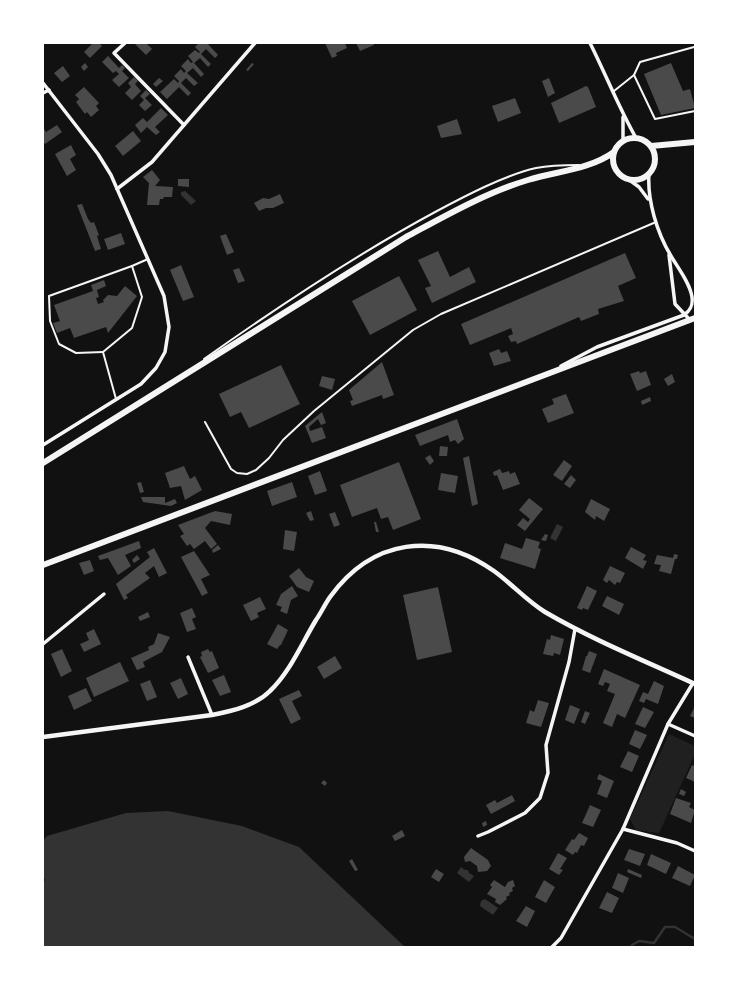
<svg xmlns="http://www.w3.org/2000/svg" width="738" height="990" font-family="'Nunito Sans',sans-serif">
	<rect width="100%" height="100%" fill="#111"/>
	<!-- green -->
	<path fill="#202020" d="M669,734L695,746V754L659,833L636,830L630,819Z"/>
	<!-- water -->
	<g fill="#333">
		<path d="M185,191L196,201L191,205L181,195V192Z"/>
		<path d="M557,524L563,527L556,541L550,538Z"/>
		<path d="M168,811L242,826L299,847L405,947H43V883L45,880L43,876V841L47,836L126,813Z"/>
		<path d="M461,867L465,870H468L469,873L474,876L469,882L457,873Z"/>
		<path d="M485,899L498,908L493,915L480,906L481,901Z"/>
	</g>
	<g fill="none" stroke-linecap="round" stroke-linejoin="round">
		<!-- stream -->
		<path stroke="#333" stroke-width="2.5" d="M631,947L632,945L639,941L654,943L665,927H675L695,939"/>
	</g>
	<!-- building -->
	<g fill="#4a4a4a">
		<path d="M93,43H99L102,46L90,58L84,52Z"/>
		<path d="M137,43H146L152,49L146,55L135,44Z"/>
		<path d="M199,43H207L218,55L215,58L206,49L201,54L211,64L208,67L200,58L194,63L204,74L201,77L193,68L187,73L198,83L194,86L186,78L181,83L191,93L188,96L179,87L167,99L160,92L174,79L178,83L179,81L174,76L181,69L184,73L186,71L181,66L188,59L191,63L193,62L188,56L195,50L199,53L200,52L195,47Z"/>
		<path d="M325,43H345L347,48L336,53L337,56L332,58Z"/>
		<path d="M356,43H373L374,45L360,51Z"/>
		<path d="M108,56L119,68L122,65L125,68L122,71L129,78L119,87L112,80L119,74L116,71L113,73L102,62Z"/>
		<path d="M85,63L88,67L84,71L81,67Z"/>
		<path d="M252,63L254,64L248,71L246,70Z"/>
		<path d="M671,63L683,91L690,89L695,108L661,115L644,74Z"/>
		<path d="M63,66L70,76L62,82L54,73Z"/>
		<path d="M134,77L138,81L135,84L141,91L132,100L125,93L131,87L128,83Z"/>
		<path d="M159,78L163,81L156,87L153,84Z"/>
		<path d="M549,78L555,93L548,97L542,81Z"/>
		<path d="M586,86L588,87L596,107L559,123L551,103Z"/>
		<path d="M84,87L99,103L96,106L99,110L91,117L87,112L85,114L76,102L79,99L75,95Z"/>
		<path d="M146,90L150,94L145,98L152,105L145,111L139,105L144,100L140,96Z"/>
		<path d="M515,98L521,113L498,122L492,106Z"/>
		<path d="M161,108L168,115L155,127L160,132L156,135L147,127L141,133L135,125L143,118L147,122Z"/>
		<path d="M457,119L462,134L441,138L437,126Z"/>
		<path d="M57,125L62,132L45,144L43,141V130L44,129L46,132Z"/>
		<path d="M133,131L141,141L123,156L115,146Z"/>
		<path d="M71,145L76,155L70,159L76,170L67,176L55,154Z"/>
		<path d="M152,170L160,180L155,186L173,187L172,197H164L163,199H160L159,205H147L149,183L143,177Z"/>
		<path d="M178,179H189V187L178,186Z"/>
		<path d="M280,194L284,203L273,208H266L259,211L254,203L263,198L269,199Z"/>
		<path d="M82,204L88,219L91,223L94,222L99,235L97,236L101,249L95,251L77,205Z"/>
		<path d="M121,233L125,244L108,250L104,239Z"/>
		<path d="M226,234L234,252L227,255L220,236Z"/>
		<path d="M438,251L450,277L469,267L476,282L432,303L425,288L431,286L418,260Z"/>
		<path d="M625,253L636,278L618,286L624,301L598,309L599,314L581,321L579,317L517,344L516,341L511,342L508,336L513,334L511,328L470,345L461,324Z"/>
		<path d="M181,265L194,297L183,301L170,270Z"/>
		<path d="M239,268L245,281L238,283L233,270Z"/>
		<path d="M399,276L417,310L370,335L352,301Z"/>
		<path d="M104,280L106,286L97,290L99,297L96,298L98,304L104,302L103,300L108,295L117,296L125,286L137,296L108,333L106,327L74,338L70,328L57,333L53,323L60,321L54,305L93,291L91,285Z"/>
		<path d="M499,349L501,353L507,351L511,361L494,366L489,353Z"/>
		<path d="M382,362L394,395L383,399L382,395L352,406L350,401L353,400L349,390Z"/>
		<path d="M281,365L300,404L249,428L241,412L230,417L219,394Z"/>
		<path d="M639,371L640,373L646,371L651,385L637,391L630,374Z"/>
		<path d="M672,374L675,382L668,386L664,379Z"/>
		<path d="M322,376L335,379L332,390L319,386Z"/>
		<path d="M566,394L574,413L548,423L542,409L554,404L552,399Z"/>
		<path d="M650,397L651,401L642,405L641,401Z"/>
		<path d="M322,412L326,423L321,425L318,419L309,427L310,431L322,427L326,438L312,443L305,426Z"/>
		<path d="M457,419L464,439L458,444L455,440L450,442L448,435L420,446L415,435Z"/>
		<path d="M440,446L448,447L447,456H439Z"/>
		<path d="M430,455L434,461L430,465L425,458Z"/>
		<path d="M469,456L478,504L472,506L463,458Z"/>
		<path d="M564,460L572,466L562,481L553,475Z"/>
		<path d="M399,462L421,519L393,530L388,517L381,519L377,508L352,517L340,485Z"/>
		<path d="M184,466L190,479L195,476L202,490L185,500L181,486L170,488L165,473Z"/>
		<path d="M500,469L502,473L509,471L510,474L515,472L520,484L503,490L497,475L494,476L493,472Z"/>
		<path d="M320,471L327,491L315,495L308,476Z"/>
		<path d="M441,473L458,476L455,493L438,490Z"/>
		<path d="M571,475L576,480L570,488L564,484Z"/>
		<path d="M141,482L144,492L140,493L137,483Z"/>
		<path d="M292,482L297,497L272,506L267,491Z"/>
		<path d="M141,497H165V503L175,499L177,503L171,506L143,502Z"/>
		<path d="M529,498L543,509L525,531L517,525L523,518L528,522L530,519L519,510Z"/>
		<path d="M591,499L610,509L604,521L596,516L595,520L585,512Z"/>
		<path d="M215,511L232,514L230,525L211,521L205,528L217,544L211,549L205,541L194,549L190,544L187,546L180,536L184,534L178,525Z"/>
		<path d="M311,511L314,520L310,521L306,513Z"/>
		<path d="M335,512L340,525L334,527L329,514Z"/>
		<path d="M374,522H376L379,532H376Z"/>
		<path d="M285,530L297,532L294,551L283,549Z"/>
		<path d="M545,534L548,535L546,541L541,540Z"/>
		<path d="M526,538L540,542L538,548L541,549L535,569L500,558L505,543L522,549Z"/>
		<path d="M139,541L141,548L125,555L131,566L118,575L108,558L100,560L98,556Z"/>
		<path d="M218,545L221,549L213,553L212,550Z"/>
		<path d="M631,547L646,555L643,560L647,561L643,569L625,558Z"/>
		<path d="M154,548L167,573L159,577L154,566L145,573L150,578L126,595L128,598L124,600L116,584L150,557L147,552Z"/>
		<path d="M194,551L210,575L201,579L208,593L202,596L181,557Z"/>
		<path d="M674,554L678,555L677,559H675L671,574L659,571L661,565L654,564L657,555L673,558Z"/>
		<path d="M137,555L140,559L134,563L132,560Z"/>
		<path d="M90,560L94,571L84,575L79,563Z"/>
		<path d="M610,566L625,573L620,583L617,582L615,585L609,580L607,583L603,580Z"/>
		<path d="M299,568L306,577L314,581L309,592L297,587L289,576Z"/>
		<path d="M292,586L298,596L291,600L287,614L280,611L282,607L276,605L281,594Z"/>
		<path d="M587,586L597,591L588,610L583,608L582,610L577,608Z"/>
		<path d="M438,587L452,652L417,660L403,595Z"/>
		<path d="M607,596L624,604L619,615L602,606Z"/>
		<path d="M260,597L266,609L257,613L259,617L251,621L243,605Z"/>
		<path d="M192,608L196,617L192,619L196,629L187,632L180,613Z"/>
		<path d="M148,612L150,617L140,621L138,617Z"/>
		<path d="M278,624L288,630L281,645H280L277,649L267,644Z"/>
		<path d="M94,629L101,644L84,652L80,644L89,640L86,633Z"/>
		<path d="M158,633L170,637L162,652L143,662L145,667L137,670L131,658L149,650L148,647L154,644Z"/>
		<path d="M551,635L564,639L560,655L554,653L553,656L543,654L547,639L550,640Z"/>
		<path d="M62,649L72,671L61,677L51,654Z"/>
		<path d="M208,649L210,652L212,651L219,668L208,673L200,657L202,656L201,652Z"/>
		<path d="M589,651L597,654L590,673L582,670L586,656H587Z"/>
		<path d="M335,656L342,668L324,679L317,667Z"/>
		<path d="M120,662L129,681L94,697L86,678Z"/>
		<path d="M604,669L640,685L625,718L617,714L612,727L603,723L615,694L607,691L610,684L605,682L603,686L598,684Z"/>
		<path d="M224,675L231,692L220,696L212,680Z"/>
		<path d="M181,678L188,694L178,699L170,683Z"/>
		<path d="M150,680L157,697L147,701L140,684Z"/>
		<path d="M654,681L664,686L658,704L646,699L644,703L639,701L643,692L648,694Z"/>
		<path d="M86,688L92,701L74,710L68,696Z"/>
		<path d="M299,690L302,696L292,701L301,719L291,724L279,699Z"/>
		<path d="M538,700L549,703L541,727L526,723L530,710L534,712Z"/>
		<path d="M570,705L580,709L574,724L565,720Z"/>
		<path d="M695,706V718L690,716Z"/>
		<path d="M643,707L654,712L645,728L635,724Z"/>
		<path d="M585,711L590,713L585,724L581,722Z"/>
		<path d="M635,730L647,735L640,749L629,744Z"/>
		<path d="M628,751L639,756L632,772L620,767Z"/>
		<path d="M692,765L695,766V782L686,778Z"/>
		<path d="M599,774L614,781L607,798L597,794L602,781L597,779Z"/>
		<path d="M324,780L327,783L325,786L321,783Z"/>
		<path d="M681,789L686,792L684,796L679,794Z"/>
		<path d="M512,795L515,801L491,814L486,805L495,800L497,803Z"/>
		<path d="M676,798L691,803L689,807L695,810L691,823L670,814Z"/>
		<path d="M590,805L601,810L593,827L582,823Z"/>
		<path d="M486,821L487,825L483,827L482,823Z"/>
		<path d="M402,830L405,836L395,841L392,836Z"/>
		<path d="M579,833L588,838L584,846L581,845L577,853L575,852L573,855L565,850L572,839L574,840Z"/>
		<path d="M471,848L488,860L491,866L487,871L478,872L477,866L470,861L465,862L464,857Z"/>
		<path d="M629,849L645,854L640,866L624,860Z"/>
		<path d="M558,853L567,858L560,869L563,870L559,875L549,869Z"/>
		<path d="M651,854L671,863L666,874L647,865Z"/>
		<path d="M352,859L358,870L355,871L349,861Z"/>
		<path d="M678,866L695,875L690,886L672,878Z"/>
		<path d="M436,869L444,874L439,882L431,877Z"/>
		<path d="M628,869L642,875L641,878L627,872Z"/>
		<path d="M618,873L629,878L623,893L612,888Z"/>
		<path d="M494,880L505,887L508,882L513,880L515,886L512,888L513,891L509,893L510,895L506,897L507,899L500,905L495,902L496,899L487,894L492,887L490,885Z"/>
		<path d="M544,880L555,887L546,903L535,897Z"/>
		<path d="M607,892L619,898L612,913L599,908Z"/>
		<path d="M526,906L535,911L527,927L516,921Z"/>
	</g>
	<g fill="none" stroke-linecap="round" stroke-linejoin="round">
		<!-- service -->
		<g stroke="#f5f5f5" stroke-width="2">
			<path d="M634,75L655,119L695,111"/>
			<path d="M614,91L634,75L640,62L694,47"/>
			<path d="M103,352L76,353L59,344L50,321L49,296L132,266"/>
			<path d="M204,359C279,306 355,255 437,211C465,196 505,175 536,168C551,165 564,165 579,165"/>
			<path d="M116,399L103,352L132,328L142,297L132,266L148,259"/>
			<path d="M205,422L231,469L237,473L247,474L256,470L269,458L283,440L314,411L413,330L441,314L656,222"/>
		</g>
		<!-- minor -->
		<g stroke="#f5f5f5" stroke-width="3.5">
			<path d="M125,43L114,53L184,125"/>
			<path d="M590,43C606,75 619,108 636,138"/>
			<path d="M43,83L98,154L111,175L164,296L169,327L165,352L156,368L141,384L43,445"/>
			<path d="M43,93L49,90"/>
			<path d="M623,141V117"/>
			<path d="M628,179L639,187L648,199"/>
			<path d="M117,189L152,162L255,43"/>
			<path d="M669,255L675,304L690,320"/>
			<path d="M561,366L597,347L684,315C691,310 693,305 692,297C690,283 678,268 671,256C657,233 647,200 649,173"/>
			<path d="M43,644L104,594"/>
			<path d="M188,657L212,715"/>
			<path d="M668,724L695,736"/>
			<path d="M623,829L677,843L695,851"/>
			<path d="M478,836L488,832L525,813L540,798L548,773L546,745L569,662L575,629"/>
			<path d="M552,947L561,938L623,829L668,724L693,683"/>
		</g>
		<!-- tertiary -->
		<path stroke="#f5f5f5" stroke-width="4.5" d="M43,737L212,715C232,711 255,706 270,691C290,672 302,643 316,620C321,613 325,604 330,597C372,539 436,530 494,571C512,584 527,601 545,612C593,640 645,661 695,684"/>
		<!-- primary -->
		<g stroke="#f5f5f5" stroke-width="6">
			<circle cx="634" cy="159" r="21"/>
			<path d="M651,146L695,142"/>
			<path d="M43,463L406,237C445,216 485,193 528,180C557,171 589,170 614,152"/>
			<path d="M43,565L695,318"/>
		</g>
	</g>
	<!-- border -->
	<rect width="738" height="990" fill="none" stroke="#ffffff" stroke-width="88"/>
</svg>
